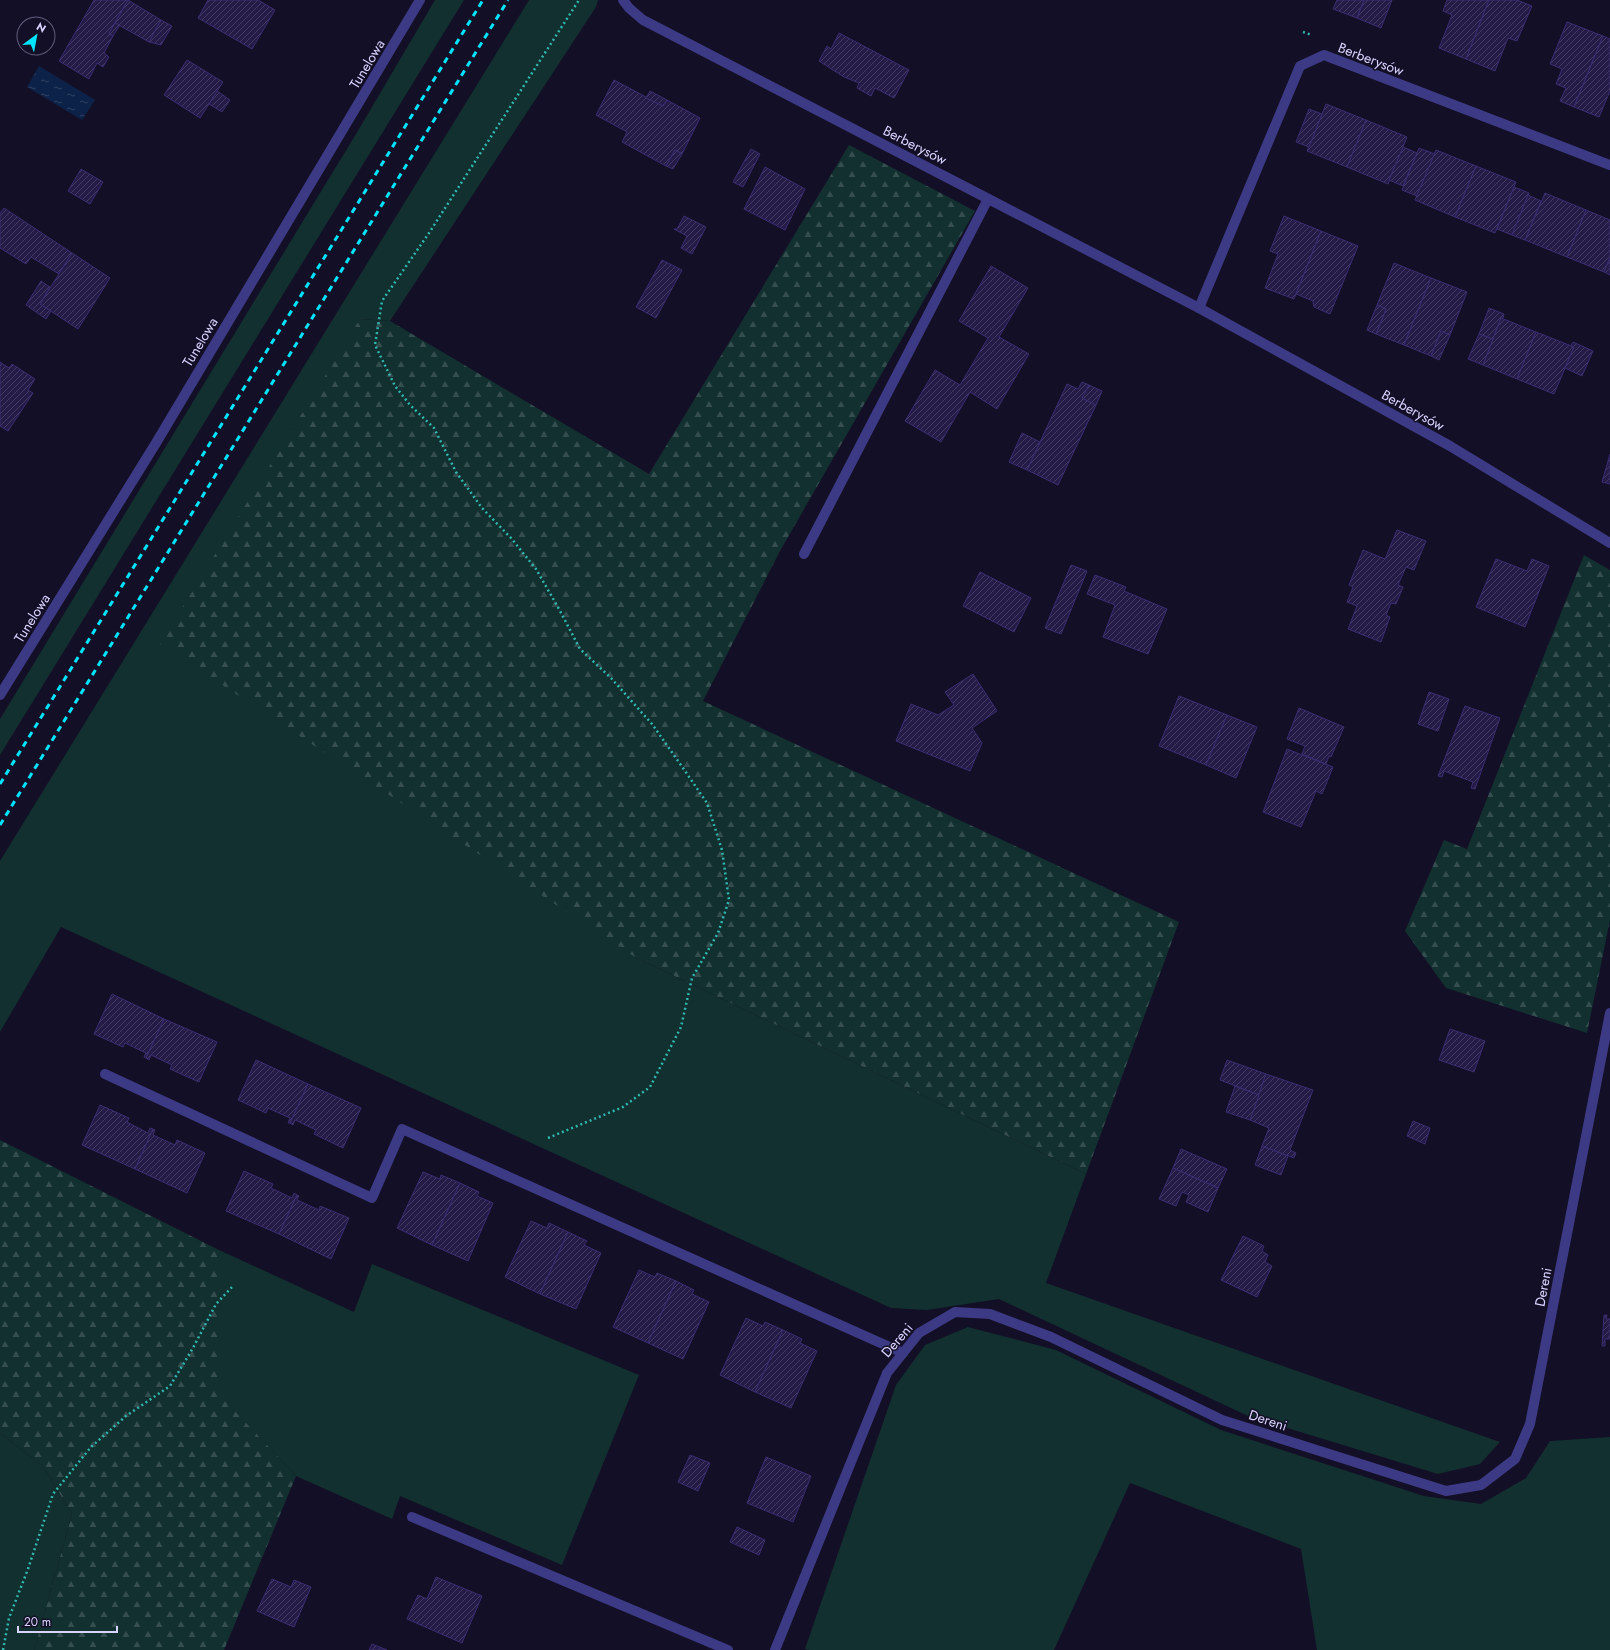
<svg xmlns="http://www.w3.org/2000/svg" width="1610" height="1650" font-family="Jost,sans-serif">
	<defs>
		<pattern id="forest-firs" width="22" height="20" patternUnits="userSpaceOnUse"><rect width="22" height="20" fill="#12302f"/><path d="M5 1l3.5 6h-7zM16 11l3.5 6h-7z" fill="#344d4e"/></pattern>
		<pattern id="water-ripples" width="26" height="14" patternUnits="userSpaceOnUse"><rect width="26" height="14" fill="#0c2248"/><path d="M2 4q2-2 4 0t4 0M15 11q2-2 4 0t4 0" fill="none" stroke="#2f4163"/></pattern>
		<pattern id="building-hatch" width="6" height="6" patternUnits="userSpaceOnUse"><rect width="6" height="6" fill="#241b47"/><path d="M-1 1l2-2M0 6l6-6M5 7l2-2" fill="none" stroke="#433b63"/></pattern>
	</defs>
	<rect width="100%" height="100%" fill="#130f26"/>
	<!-- grass -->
	<g fill="#12302f">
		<path d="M435,0H464L0,755V719L359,129Z"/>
		<path d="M529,0H598L596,7L390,321L360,319L635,957L1086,1174L1046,1283L1500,1442L1480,1464L1438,1474L1248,1416L999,1299L927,1310L891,1308L61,927L0,1032V861Z"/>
		<path d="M217,1249L354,1312L372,1264L639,1375L562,1565L400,1496L392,1519L296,1476L217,1393Z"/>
		<path d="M968,1327L1056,1350L1221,1430L1424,1496L1481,1504L1526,1478L1550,1441L1610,1437V1650H1317L1301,1549L1130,1483L1054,1650H809L805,1649L896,1385L925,1345Z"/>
		<path d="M0,1433L43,1466L72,1514L34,1650H0Z"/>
	</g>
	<!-- forest -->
	<g fill="url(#forest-firs)">
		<path d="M849,145L975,211L780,551L703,701L1179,922L1086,1174L635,957L160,644L360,319L390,321L649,474Z"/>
		<path d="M1584,555L1610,570V920L1587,1033L1446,988L1405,931L1444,840L1467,849Z"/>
		<path d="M0,1140L217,1249V1392L296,1476L224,1650H34L72,1514L43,1466L0,1433Z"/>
	</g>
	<!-- water -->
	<path fill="url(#water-ripples)" d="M39,66L95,100L82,120L27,87Z"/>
	<!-- building -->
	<g fill="url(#building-hatch)" stroke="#3b2d73">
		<path d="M94,0H128L109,33L113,36L104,53L109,57L103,67L97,63L89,79L59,61Z"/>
		<path d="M128,0L161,20L149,42L115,23Z"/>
		<path d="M208,0H258L275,10L252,49L198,18Z"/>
		<path d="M1337,0H1364L1357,18L1333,9Z"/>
		<path d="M1364,0H1392L1381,28L1357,18Z"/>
		<path d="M1447,0H1489L1466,59L1439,48L1452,15L1443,11Z"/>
		<path d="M1489,0H1517L1532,6L1517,41L1508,38L1495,71L1466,59Z"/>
		<path d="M161,20L172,26L161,45L149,42Z"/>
		<path d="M1567,22L1603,36L1574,107L1560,101L1566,88L1556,84L1562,69L1550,64Z"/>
		<path d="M115,23L120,25L113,36L109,33Z"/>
		<path d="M839,33L909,70L894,98L875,88L871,96L857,88L859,83L844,77L819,61L827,46L831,49Z"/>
		<path d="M1603,36L1610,39V91L1599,117L1574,107Z"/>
		<path d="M187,60L223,82L200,118L164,95Z"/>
		<path d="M614,80L663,106L667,100L700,118L682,154L675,150L666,166L622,142L627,132L596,115Z"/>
		<path d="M217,91L230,100L222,112L209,104Z"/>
		<path d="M650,91L667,100L663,106L646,98Z"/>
		<path d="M1326,104L1366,120L1347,167L1307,151Z"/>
		<path d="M1309,109L1322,114L1309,147L1296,142Z"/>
		<path d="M1366,120L1407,137L1388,184L1347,167Z"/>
		<path d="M1403,147L1417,153L1403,186L1389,180Z"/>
		<path d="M1419,148L1435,154L1417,196L1402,190Z"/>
		<path d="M751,149L760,154L743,187L733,182Z"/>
		<path d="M675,150L682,154L673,169L666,166Z"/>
		<path d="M1436,150L1476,166L1455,217L1415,200Z"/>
		<path d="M1476,166L1516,182L1495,233L1455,217Z"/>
		<path d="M765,167L805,189L785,230L744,209Z"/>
		<path d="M81,169L103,182L90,204L68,191Z"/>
		<path d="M1514,187L1529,193L1512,235L1497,229Z"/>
		<path d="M1545,193L1586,210L1567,257L1525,240Z"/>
		<path d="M1528,195L1541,201L1525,240L1512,235Z"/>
		<path d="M4,208L72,253L59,274L31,257L26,264L0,248V213Z"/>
		<path d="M1586,210L1610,220V258L1604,272L1567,257Z"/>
		<path d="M684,216L706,227L692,254L681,248L687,236L674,229H677Z"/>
		<path d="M1284,216L1321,231L1294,299L1265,288L1278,254L1270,251Z"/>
		<path d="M1321,231L1358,246L1330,314L1314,307L1313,301L1296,294Z"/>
		<path d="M72,253L110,278L78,329L40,304Z"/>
		<path d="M1610,258V275L1604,272Z"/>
		<path d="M662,260L682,270L656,318L636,307Z"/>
		<path d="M1394,263L1431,278L1404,345L1376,334L1386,309L1377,305Z"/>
		<path d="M991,266L1028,288L999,337L1029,354L997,409L970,392L941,442L905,421L935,370L960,385L988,338L959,321Z"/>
		<path d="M1431,278L1467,292L1450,335L1441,331L1431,356L1404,345Z"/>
		<path d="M41,281L50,287L40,304L51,311L46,319L26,305Z"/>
		<path d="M1377,305L1386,309L1376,334L1367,330Z"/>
		<path d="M1489,308L1504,314L1503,318H1501L1493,339L1479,334Z"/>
		<path d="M1501,318L1536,332L1517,379L1483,365Z"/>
		<path d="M1441,331L1450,335L1439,360L1431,356Z"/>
		<path d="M1536,332L1574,347L1554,394L1517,379Z"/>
		<path d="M1479,334L1493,339L1483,365L1468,359Z"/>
		<path d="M1573,342L1593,351L1582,376L1565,368L1574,347L1571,346Z"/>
		<path d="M0,362L9,368L12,364L35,379L28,390L33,393L8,431L0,426Z"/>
		<path d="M1082,382L1089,385L1082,398L1096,405L1058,485L1027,470L1067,384L1078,389Z"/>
		<path d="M1089,385L1102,391L1096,405L1082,398Z"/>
		<path d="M1022,433L1040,442L1027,470L1009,462Z"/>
		<path d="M1610,454V484L1602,482Z"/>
		<path d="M1397,530L1426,541L1414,570L1406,567L1398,585L1403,587L1396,604L1391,603L1386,615L1390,617L1381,642L1348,629L1357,606L1347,602L1353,587L1349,585L1363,550L1385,559Z"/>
		<path d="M1496,559L1527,571L1532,559L1549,566L1525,627L1476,607Z"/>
		<path d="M1071,565L1087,571L1061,634L1045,628Z"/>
		<path d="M980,572L1031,598L1014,632L963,606Z"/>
		<path d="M1095,575L1126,587L1124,591L1167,609L1148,654L1103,637L1115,605L1087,594Z"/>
		<path d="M973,674L997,711L972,728L982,743L970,771L896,741L911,704L938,715L954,705L945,692Z"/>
		<path d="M1429,692L1449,699L1438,731L1418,724Z"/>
		<path d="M1179,696L1227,715L1206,765L1159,746Z"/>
		<path d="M1465,706L1500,718L1475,789L1471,788L1473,782L1444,771L1442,777L1438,776Z"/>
		<path d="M1299,708L1344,727L1331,757L1329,756L1326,764L1302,754L1305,746L1287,739Z"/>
		<path d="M1227,715L1257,727L1236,778L1206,765Z"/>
		<path d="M1287,749L1333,767L1322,794L1316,791L1301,827L1263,812Z"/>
		<path d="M112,994L164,1019L146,1058L144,1057L146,1053L125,1043L123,1047L94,1034Z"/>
		<path d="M164,1019L217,1042L199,1082L170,1069L172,1065L151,1055L149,1060L146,1058Z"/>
		<path d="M1450,1029L1485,1041L1474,1072L1439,1060Z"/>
		<path d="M256,1060L308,1084L290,1123H288L290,1118L268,1108L266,1113L238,1100Z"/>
		<path d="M1227,1060L1266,1074L1259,1095L1220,1080Z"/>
		<path d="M1266,1074L1313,1090L1290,1150L1296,1153L1294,1158L1262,1146L1269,1128L1250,1120Z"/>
		<path d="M308,1084L361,1108L343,1148L314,1134L316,1130L295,1120L293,1125L290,1123Z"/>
		<path d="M1235,1086L1259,1095L1250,1120L1226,1112Z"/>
		<path d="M100,1105L129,1118L127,1122L148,1133L150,1128L153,1129L135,1169L82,1145Z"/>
		<path d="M1413,1121L1430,1128L1425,1144L1407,1136Z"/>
		<path d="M153,1129L155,1130L153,1135L175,1145L177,1140L205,1153L187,1193L135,1169Z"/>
		<path d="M1262,1146L1288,1156L1281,1175L1255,1165Z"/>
		<path d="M1181,1149L1227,1169L1218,1188L1173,1168Z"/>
		<path d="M1173,1168L1218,1188L1208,1212L1186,1202L1189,1195L1182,1192L1176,1206L1159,1199Z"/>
		<path d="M244,1171L273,1184L271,1188L292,1198L294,1193L297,1195L279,1234L226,1211Z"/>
		<path d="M423,1172L440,1179L441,1175L460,1183L432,1245L397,1228Z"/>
		<path d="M460,1183L479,1192L477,1196L493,1203L468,1261L432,1245Z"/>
		<path d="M297,1195L299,1196L297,1200L319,1210L320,1206L349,1218L331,1259L279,1234Z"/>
		<path d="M531,1221L547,1228L549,1223L568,1232L540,1294L505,1277Z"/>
		<path d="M568,1232L587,1241L584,1245L601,1253L576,1309L540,1294Z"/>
		<path d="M1243,1236L1264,1246L1262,1251L1268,1255L1265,1262L1272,1266L1257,1297L1221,1280Z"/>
		<path d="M639,1270L655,1277L657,1273L676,1281L648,1343L613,1327Z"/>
		<path d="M676,1281L694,1290L692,1294L709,1302L683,1359L648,1343Z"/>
		<path d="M1604,1315H1607L1606,1319H1610V1339H1605V1346H1602Z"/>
		<path d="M746,1318L763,1326L765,1322L783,1330L755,1392L720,1375Z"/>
		<path d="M783,1330L802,1339L800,1343L817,1351L791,1408L755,1392Z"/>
		<path d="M690,1455L710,1463L698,1491L678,1482Z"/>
		<path d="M766,1457L811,1476L793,1522L747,1503Z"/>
		<path d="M737,1527L765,1540L759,1555L730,1542Z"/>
		<path d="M436,1577L482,1596L462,1643L407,1619L418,1595L427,1599Z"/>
		<path d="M272,1579L291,1587L294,1580L311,1587L294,1627L257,1611Z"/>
		<path d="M372,1644L387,1650H369Z"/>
	</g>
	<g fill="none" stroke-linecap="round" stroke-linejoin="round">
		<!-- path -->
		<g stroke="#2fb8b0" stroke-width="2.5" stroke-dasharray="2 3" stroke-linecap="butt">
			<path d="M1303,32L1312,35"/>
			<path d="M548,1138L623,1107L650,1087L681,1027L692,978L718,933L729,900L722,850L707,803L683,768L652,724L611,678L580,649L559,609L536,569L511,538L482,508L456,472L434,428L410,405L395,386L375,345L382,301L429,233L579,0"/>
			<path d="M3,1650L9,1618L28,1569L53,1494L91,1447L126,1416L170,1386L193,1348L216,1304L233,1286"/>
		</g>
		<!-- minor -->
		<g stroke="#3d3a85" stroke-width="10">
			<path d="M623,0L629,8L643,20L1199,308L1450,446L1610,543"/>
			<path d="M1199,308L1300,66L1324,55L1610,165"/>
			<path d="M804,554L988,199"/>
			<path d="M0,695L156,443L420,0"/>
			<path d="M105,1074L372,1198L402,1129L903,1353"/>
			<path d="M412,1517L728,1650"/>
			<path d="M775,1650L887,1373L919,1333L955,1312L990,1314L1051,1337L1222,1420L1446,1491L1481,1485L1515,1459L1530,1424L1610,1013"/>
		</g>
		<!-- rail -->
		<g stroke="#00e5ff" stroke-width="3" stroke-dasharray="6 5" stroke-linecap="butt">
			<path d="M0,784L483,0"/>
			<path d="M0,825L508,0"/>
		</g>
	</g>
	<g text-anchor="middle" stroke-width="3" stroke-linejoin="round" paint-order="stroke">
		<!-- street labels -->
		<g font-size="14" fill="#d9d4ff" stroke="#130f26">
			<text transform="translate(1371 59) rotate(21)" y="5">Berberysów</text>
			<text transform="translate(367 64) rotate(-59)" y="5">Tunelowa</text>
			<text transform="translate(915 145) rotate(27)" y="5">Berberysów</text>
			<text transform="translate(200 342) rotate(-59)" y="5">Tunelowa</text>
			<text transform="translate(1413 410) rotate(29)" y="5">Berberysów</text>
			<text transform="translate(32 618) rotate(-58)" y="5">Tunelowa</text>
			<text transform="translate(1543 1287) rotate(-79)" y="5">Dereni</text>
			<text transform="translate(897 1340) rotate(-49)" y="5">Dereni</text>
			<text transform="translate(1268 1420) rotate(18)" y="5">Dereni</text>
		</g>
	</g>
	<!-- north arrow -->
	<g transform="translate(36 36) rotate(32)"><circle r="19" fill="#130f26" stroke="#625e7d"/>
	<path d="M0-3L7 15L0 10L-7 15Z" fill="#00e5ff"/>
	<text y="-6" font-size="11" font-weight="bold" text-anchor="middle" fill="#d9d4ff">N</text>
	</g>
	<!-- scale -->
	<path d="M18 1626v6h99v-6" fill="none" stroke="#d9d4ff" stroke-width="2"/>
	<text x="24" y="1626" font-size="12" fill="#d9d4ff" stroke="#130f26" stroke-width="3" paint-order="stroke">20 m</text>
</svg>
